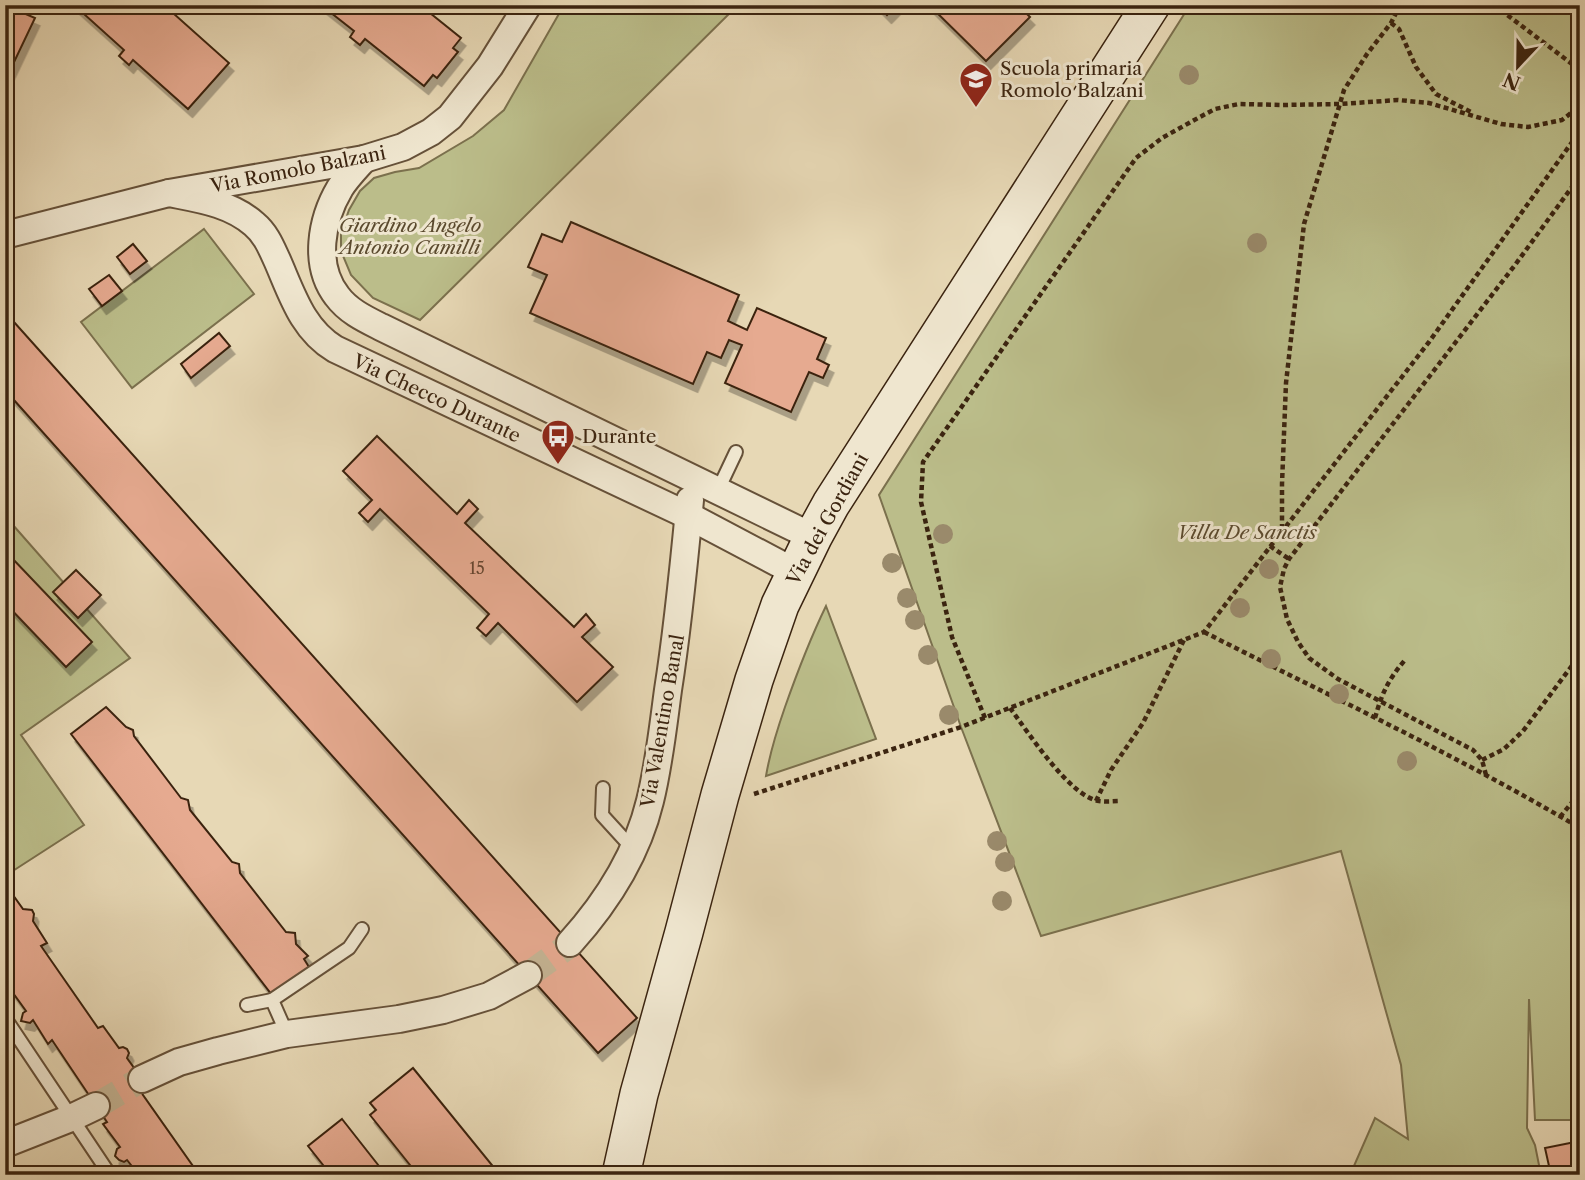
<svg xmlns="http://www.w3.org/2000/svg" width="1585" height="1180" font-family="'Libre Caslon Text',serif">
	<defs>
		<filter id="shadow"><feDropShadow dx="4.5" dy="8" stdDeviation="0" flood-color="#0004"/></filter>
	</defs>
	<rect width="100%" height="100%" fill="#e7d8b5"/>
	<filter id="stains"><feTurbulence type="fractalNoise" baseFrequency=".00286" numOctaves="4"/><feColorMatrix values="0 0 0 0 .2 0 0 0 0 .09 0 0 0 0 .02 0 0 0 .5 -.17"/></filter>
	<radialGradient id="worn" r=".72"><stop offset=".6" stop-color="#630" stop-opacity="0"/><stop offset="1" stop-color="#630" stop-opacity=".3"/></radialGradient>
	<!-- green -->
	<g fill="#bbbd8a" stroke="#7b704d" stroke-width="2">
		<path d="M564,5H738L420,320L373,298L351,275L341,251V233L349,210L360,191L374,178L395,172L419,168L473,136L504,110Z"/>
		<path d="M1190,5H1580V1120H1535L1529,999L1527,1128L1535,1145L1541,1175H1350L1375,1118L1408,1139L1401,1065L1341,851L1041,936L961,727L879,495Z"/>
		<path d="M204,229L254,294L132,388L81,322Z"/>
		<path d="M5,516L130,658L21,735L84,825L5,876Z"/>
		<path d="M826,606L876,739L766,776C770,752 777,730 785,707C797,673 810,639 826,606Z"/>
	</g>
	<!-- building -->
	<g fill="#e6aa90" stroke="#3b2410" stroke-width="2" filter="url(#shadow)">
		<path d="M5,5L35,18L5,81Z"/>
		<path d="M74,5H164L229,63L188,109L133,60L129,65L119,56L124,50Z"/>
		<path d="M321,5H420L461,38L453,48L458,52L437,78L433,75L424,86L365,39L360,45L350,37L354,31Z"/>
		<path d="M877,5H897L887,15Z"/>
		<path d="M929,5H1018L1030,17L986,61Z"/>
		<path d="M571,222L739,295L728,321L747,330L757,308L826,338L817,359L829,365L823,378L809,372L791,412L725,383L742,345L729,340L721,358L707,352L693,384L530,313L547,275L528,267L542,234L562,242Z"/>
		<path d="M133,244L147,261L130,274L117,257Z"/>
		<path d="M109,275L122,291L102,306L89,289Z"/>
		<path d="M5,312L637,1018L598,1053L5,390Z"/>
		<path d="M219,333L230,346L191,378L181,364Z"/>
		<path d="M377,436L457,514L469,500L478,509L465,523L574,627L586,614L595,625L582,637L613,667L577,702L498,623L486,636L477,628L489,614L380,509L368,522L359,513L372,500L343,471Z"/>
		<path d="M10,556L92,642L66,667L5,603V561Z"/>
		<path d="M76,570L101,595L78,618L53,592Z"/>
		<path d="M106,707L126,727L133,730L134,736L181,798L188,800L190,810L232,862L239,864L240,873L286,932L295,933L296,944L308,956L304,959L309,967L272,995L71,734Z"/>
		<path d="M8,888L23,909L32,910L34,914L33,921L47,943L41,946L98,1028L103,1026L119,1048L123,1047L127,1049L129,1053L127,1058L142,1079L136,1085L193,1166L203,1175H139L127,1160L124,1162L119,1160L115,1156L117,1149L120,1147L103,1124L107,1122L52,1040L48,1044L33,1020L30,1023L21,1021L23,1013L26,1011L8,986L12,984L5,974V891Z"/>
		<path d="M413,1068L500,1175H418L370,1115L376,1110L370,1103Z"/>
		<path d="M342,1119L386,1175H331L308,1146Z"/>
		<path d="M1580,1141V1175H1551L1545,1148Z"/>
	</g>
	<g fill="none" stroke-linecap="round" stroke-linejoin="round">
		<!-- street-tunnel -->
		<g stroke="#c5b494" stroke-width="26" stroke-dasharray="26 13" stroke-linecap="butt">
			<path d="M528,975L564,949L570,943"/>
			<path d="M96,1106L142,1079"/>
		</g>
		<defs>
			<g id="lane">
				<path d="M718,490L736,452"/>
				<path d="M603,788L602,815L633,849"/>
				<path d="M247,1005L272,1000"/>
				<path d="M5,1018L110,1175"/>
				<path d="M287,1034L272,1000L349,948L362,929"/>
			</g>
			<g id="street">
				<path d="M364,159C356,168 347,177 340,188C321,220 313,265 337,296C348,311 365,319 381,327L813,537"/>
				<path d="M169,193C199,199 230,203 254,224C266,234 271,247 277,260C292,294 302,329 335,349L689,516L795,572"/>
				<path d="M5,235L169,193L364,159L403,147L431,132L450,117L490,66L528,5"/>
				<path d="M570,943C607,902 637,855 650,801C659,765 663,727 668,690C678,627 684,564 690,500"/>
				<path d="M142,1079L179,1062L218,1051L287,1034L399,1019L443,1010L489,996L528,975"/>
				<path d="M5,1144L71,1118L96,1106"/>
			</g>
			<path id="secondary" d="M621,1175L639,1094L684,932L720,795L754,680L780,605L813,537L831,504L1151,5"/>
		</defs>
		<!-- lane casing -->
		<use href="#lane" stroke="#665139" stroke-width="16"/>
		<!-- street casing -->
		<use href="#street" stroke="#665139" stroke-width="30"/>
		<!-- secondary casing -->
		<use href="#secondary" stroke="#3b2410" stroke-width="40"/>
		<!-- path -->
		<g stroke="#3b2410" stroke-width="4.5" stroke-dasharray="5 3.5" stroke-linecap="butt">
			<path d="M1494,5L1580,70"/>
			<path d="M1391,23L1399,29L1416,67L1436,94L1471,112"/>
			<path d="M1282,529V484L1286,383L1304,224L1344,90L1367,54L1391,23L1400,5"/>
			<path d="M1270,546L1289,559"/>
			<path d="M1204,632C1330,696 1458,756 1580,828"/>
			<path d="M1010,708C1028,732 1070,797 1099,801C1106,802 1114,801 1121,801"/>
			<path d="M985,718L952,637L921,502L923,462L1136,158L1162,138L1198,118L1215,109L1239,104L1283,105L1340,104L1398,100L1429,103L1501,124L1528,127L1562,120L1580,106"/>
			<path d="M1375,718C1382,693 1388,680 1405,660"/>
			<path d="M1482,760L1504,749L1523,731L1580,655"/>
			<path d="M1486,775L1482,760L1473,750L1338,679L1309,658L1298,642L1287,619L1280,587L1284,569L1289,559L1515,265L1580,176"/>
			<path d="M754,794L961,727L1204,632L1429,342L1580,131"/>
			<path d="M1096,801L1111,770L1143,723L1184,640"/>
			<path d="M1560,817L1574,800"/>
		</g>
		<!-- lane -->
		<use href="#lane" stroke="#efe6cf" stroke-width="12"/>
		<!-- street -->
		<use href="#street" stroke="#efe6cf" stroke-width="26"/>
		<!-- secondary -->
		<use href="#secondary" stroke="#efe6cf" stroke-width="37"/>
	</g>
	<!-- trees -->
	<g fill="#9a8a6b">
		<circle cx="1189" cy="75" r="10"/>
		<circle cx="1257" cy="243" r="10"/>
		<circle cx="943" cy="534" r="10"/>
		<circle cx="892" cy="563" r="10"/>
		<circle cx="1269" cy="569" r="10"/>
		<circle cx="907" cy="598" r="10"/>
		<circle cx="1240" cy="608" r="10"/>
		<circle cx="915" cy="620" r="10"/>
		<circle cx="928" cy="655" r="10"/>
		<circle cx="1271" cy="659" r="10"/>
		<circle cx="1339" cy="694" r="10"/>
		<circle cx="949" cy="715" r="10"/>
		<circle cx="1407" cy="761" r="10"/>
		<circle cx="997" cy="841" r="10"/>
		<circle cx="1005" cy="862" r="10"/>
		<circle cx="1002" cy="901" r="10"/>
	</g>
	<!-- icons -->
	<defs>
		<symbol id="school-pin" viewBox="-11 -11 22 30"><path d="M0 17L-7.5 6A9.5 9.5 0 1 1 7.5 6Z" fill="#8f2418" stroke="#efe6cf"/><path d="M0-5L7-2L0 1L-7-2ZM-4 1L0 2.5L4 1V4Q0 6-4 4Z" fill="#fff"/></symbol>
		<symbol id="bus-pin" viewBox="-11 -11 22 30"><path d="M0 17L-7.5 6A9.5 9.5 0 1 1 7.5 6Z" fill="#8f2418" stroke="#efe6cf"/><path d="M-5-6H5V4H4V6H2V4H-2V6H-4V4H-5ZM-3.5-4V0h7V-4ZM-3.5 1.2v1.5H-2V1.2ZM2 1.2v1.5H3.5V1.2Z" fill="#fff"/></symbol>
	</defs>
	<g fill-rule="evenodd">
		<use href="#school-pin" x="957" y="60" width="38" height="52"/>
		<use href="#bus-pin" x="539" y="417" width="38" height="52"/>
	</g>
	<g text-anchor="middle" stroke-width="6" stroke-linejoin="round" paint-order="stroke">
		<!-- number labels -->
		<g font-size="16" fill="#664630">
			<text x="477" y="574">15</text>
		</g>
		<!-- poi labels -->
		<g font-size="19" fill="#3b2410" stroke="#efe6cf" text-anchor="start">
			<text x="1000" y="75">Scuola primaria<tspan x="1000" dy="22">Romolo Balzani</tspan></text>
			<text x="582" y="443">Durante</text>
		</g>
		<!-- street labels -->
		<g font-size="19" fill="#3b2410" stroke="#efe6cf">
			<text transform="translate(298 169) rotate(-11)" y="7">Via Romolo Balzani</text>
			<text transform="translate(437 398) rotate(25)" y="7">Via Checco Durante</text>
			<text transform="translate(827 519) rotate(-61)" y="7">Via dei Gordiani</text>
			<text transform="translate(662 721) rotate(-80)" y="7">Via Valentino Banal</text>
		</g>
		<!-- park labels -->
		<g font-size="19" font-style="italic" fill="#5b4a2e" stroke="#efe6cf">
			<text x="410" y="232">Giardino Angelo<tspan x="410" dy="22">Antonio Camilli</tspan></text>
			<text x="1247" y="539">Villa De Sanctis</text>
		</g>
	</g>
	<!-- margin -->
	<rect width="1585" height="1180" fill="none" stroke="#e7d8b5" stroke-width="28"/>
	<rect x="7" y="7" width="1571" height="1166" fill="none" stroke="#3b2410" stroke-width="3.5"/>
	<rect x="14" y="14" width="1557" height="1152" fill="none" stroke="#3b2410" stroke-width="2"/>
	<!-- north arrow -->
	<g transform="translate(1518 66) rotate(202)" stroke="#efe6cf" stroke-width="5" paint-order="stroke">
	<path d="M0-5L12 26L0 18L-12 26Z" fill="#3b2410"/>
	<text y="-10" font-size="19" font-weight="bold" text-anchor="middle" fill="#3b2410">N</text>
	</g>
	<rect width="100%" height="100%" filter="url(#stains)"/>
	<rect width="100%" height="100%" fill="url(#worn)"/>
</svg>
